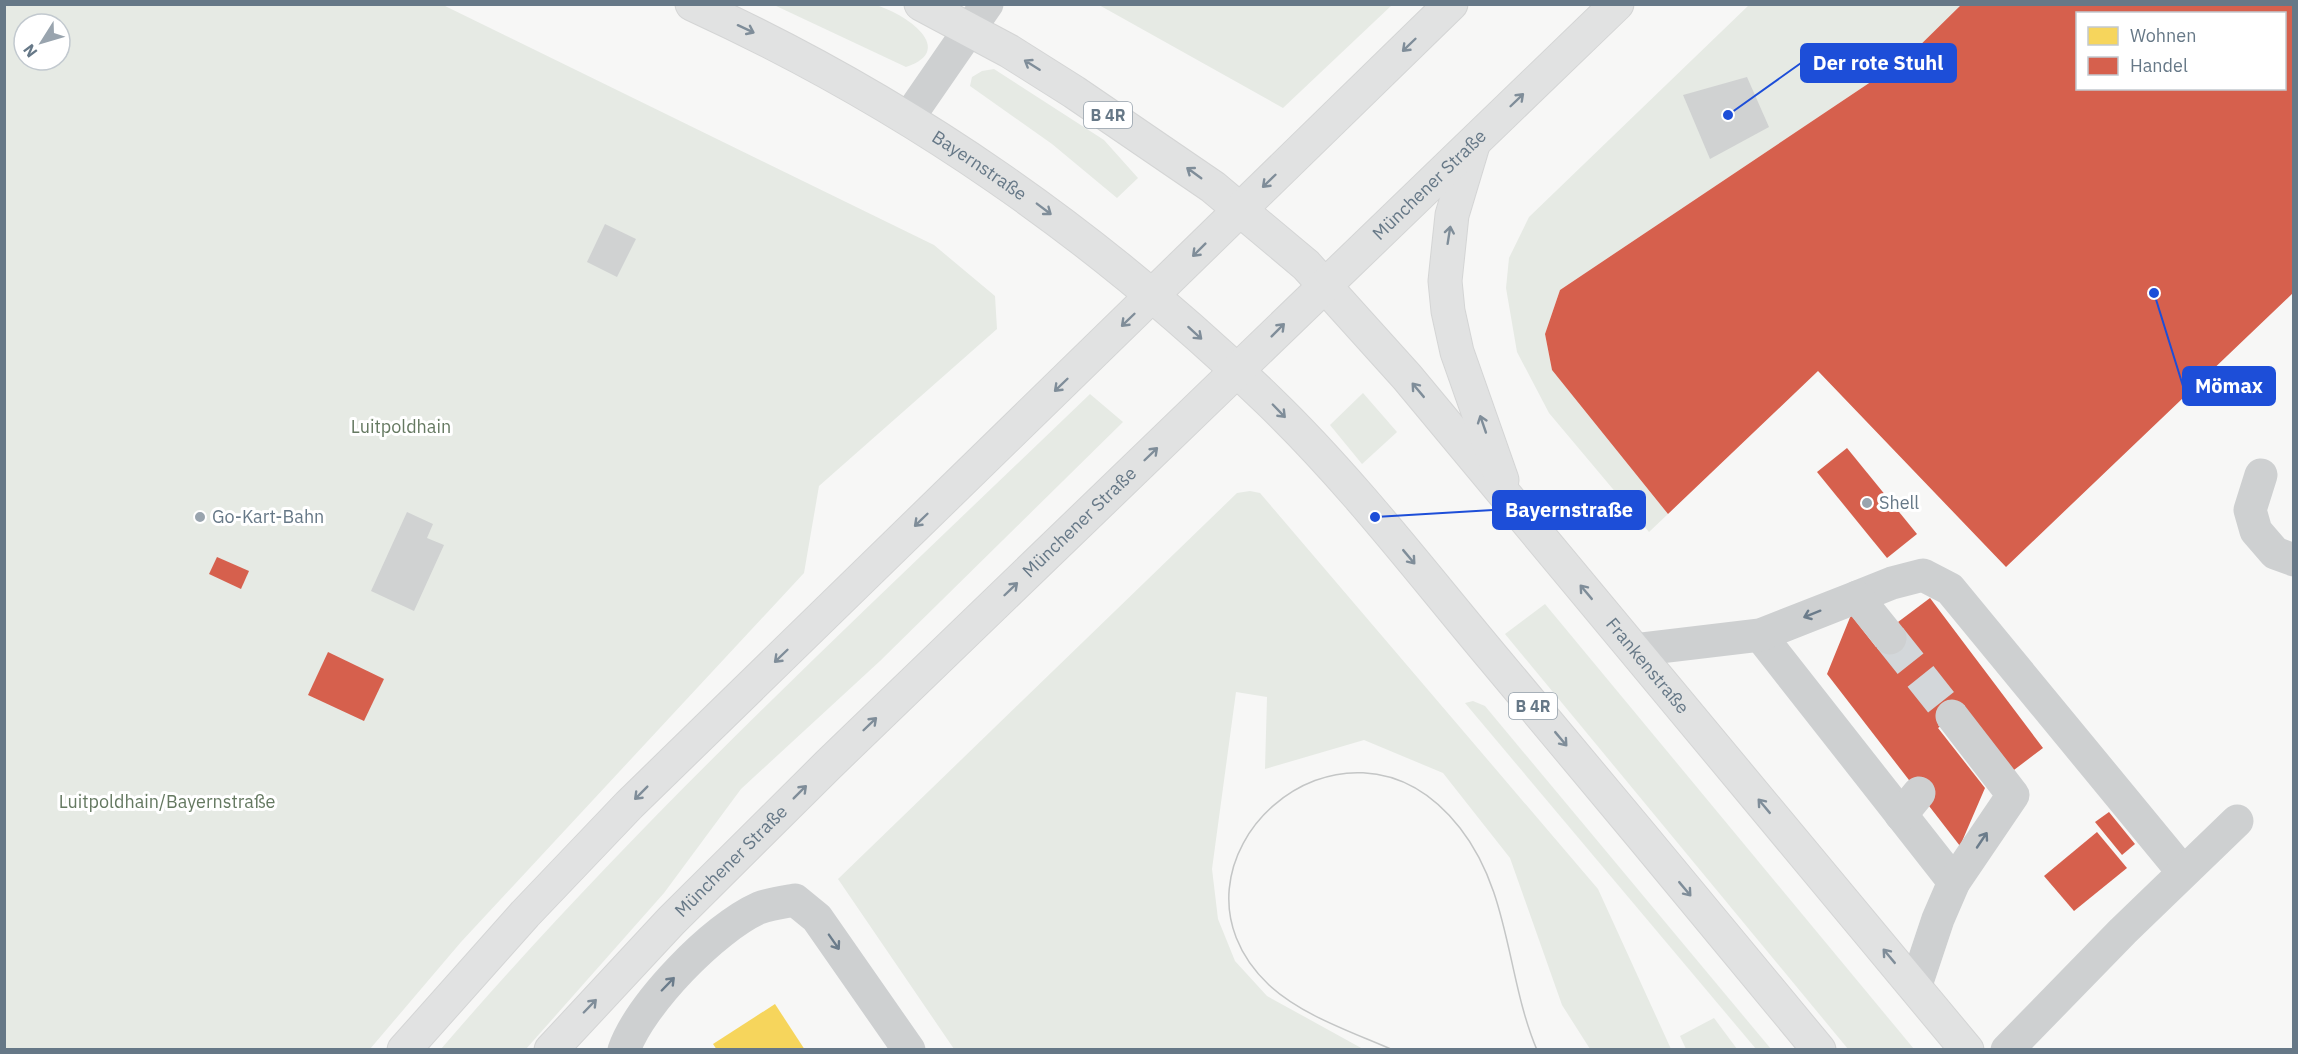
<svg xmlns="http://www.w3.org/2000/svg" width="2298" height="1054" font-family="'IBM Plex Sans',sans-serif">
	<rect width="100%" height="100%" fill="#f7f7f6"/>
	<!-- green -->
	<g fill="#e6eae4" fill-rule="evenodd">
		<path d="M5,5H443L934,245L995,296L997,329L819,486L804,573L461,942L370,1049L5,1050ZM24,24H60V60H24Z"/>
		<path d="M774,5C805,4 840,0 871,4C899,9 961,49 906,67Z"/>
		<path d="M1099,5L1392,4V5L1283,108Z"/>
		<path d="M1749,5H1962L1908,57L1560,290L1545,334L1552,370L1668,514L1649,532L1549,413L1517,352L1506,288L1509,258L1529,217Z"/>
		<path d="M994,69L1104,140L1138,178L1117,198L1052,144L970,86L972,77L982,71Z"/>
		<path d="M1363,393L1397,432L1362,464L1330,425Z"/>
		<path d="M1090,394L1123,422L880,661L741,789L664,893L526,1049H441C641,816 869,607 1090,394Z"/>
		<path d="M1250,491L1260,493L1598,889L1671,1049H1590L1562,1005L1510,858L1443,773L1364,740L1265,769L1267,697L1236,692L1212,869L1218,919L1235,961L1267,996L1363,1049H954L838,879L1237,493Z"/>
		<path d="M1545,604L1914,1049H1848L1505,634Z"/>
		<path d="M1473,701L1485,706L1771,1049H1756L1465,703Z"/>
		<path d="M1714,1018L1737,1049H1686L1680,1036Z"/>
	</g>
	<!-- homes -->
	<path fill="#f6d55c" d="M775,1004L805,1050H717L713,1044Z"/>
	<!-- shops -->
	<g fill="#d6604d" fill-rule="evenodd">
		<path d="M1962,4H2294V292L2006,567L1818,371L1668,514L1552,370L1545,334L1560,290L1908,57ZM2078,14H2284V88H2078Z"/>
		<path d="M1847,448L1917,534L1887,558L1817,472Z"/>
		<path d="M217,557L249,571L241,589L209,574Z"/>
		<path d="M1930,598L2043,748L2010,773L1963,709L1938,728L1985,788L1960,846L1827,674L1851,615L1876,647L1901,628L1898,622Z"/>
		<path d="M328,652L384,679L364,721L308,695Z"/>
		<path d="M2109,812L2135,844L2122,855L2095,822Z"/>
		<path d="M2097,832L2127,868L2074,911L2044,876Z"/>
	</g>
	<!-- building -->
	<g fill="#d0d2d2">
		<path d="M1747,77L1769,127L1710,159L1683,95Z"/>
		<path d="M605,224L636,239L617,277L587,262Z"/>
		<path d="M407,512L433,524L427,538L444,545L414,611L371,591Z"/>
	</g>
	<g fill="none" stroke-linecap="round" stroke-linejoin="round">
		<!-- minor-tunnel -->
		<path stroke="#d3d7da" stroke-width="33" stroke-dasharray="33 16" stroke-linecap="butt" d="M1890,638L1952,716"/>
		<defs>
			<g id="major">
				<path id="s1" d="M692,4C910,104 1096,234 1269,401C1351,480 1421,572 1494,659C1603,789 1711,919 1819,1050"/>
				<path id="s2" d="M921,4L1009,51L1074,92L1213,187L1306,265L1407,377L1967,1050"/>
				<path d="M1473,145L1452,215L1445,281L1448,311L1457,352L1502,480"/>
				<path d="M404,1050L525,914L629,805L1451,4"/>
				<path id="s3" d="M551,1050L671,921L828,765L1617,4"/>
			</g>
		</defs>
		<!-- major casing -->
		<use href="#major" stroke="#d4d5d5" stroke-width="35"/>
		<!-- minor -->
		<g stroke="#ced0d1" stroke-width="33">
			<path d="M909,117L987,4"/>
			<path d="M2261,475L2250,510L2256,531L2275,553L2294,560"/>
			<path d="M1857,597L1892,583L1923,575L1950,589L2183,872"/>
			<path d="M1760,635L1954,882"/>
			<path d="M1634,650L1760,635L1857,597L1890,638"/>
			<path d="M1901,815L1919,793"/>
			<path d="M1915,988L1938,919L1954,882L2013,795L1952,716"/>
			<path d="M624,1050C641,1003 714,928 759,908C770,904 784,902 795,900L817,918L909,1050"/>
			<path d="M2007,1050L2123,931L2237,821"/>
		</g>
		<!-- major -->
		<use href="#major" stroke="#e1e2e2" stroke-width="33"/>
		<!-- tram -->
		<path stroke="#c4c6c6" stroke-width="1.5" d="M1393,1050C1352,1032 1303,1016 1269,985C1143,865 1343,679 1460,828C1511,893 1506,977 1537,1050"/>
	</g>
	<!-- one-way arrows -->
	<defs><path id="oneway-shaft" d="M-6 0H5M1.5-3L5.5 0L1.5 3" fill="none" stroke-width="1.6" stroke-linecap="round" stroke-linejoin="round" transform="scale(1.5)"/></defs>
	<g stroke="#7f8d99">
		<use href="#oneway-shaft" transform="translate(746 29) rotate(25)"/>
		<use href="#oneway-shaft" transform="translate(1409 45) rotate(136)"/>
		<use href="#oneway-shaft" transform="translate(1032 65) rotate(-148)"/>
		<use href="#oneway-shaft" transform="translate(1517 100) rotate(-44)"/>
		<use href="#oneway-shaft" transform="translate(1194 173) rotate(-144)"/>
		<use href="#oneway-shaft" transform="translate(1269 181) rotate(136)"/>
		<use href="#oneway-shaft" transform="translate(1044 209) rotate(37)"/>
		<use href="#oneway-shaft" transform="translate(1449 235) rotate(-81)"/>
		<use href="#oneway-shaft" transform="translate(1199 250) rotate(135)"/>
		<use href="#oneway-shaft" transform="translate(1128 320) rotate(136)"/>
		<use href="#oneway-shaft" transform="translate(1278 330) rotate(-45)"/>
		<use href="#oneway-shaft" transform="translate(1195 333) rotate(42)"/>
		<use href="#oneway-shaft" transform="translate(1061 385) rotate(136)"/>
		<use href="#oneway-shaft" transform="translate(1418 390) rotate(-130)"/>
		<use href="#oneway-shaft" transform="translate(1279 411) rotate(46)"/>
		<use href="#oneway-shaft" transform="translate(1483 424) rotate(-109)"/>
		<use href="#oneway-shaft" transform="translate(1151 454) rotate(-44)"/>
		<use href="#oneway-shaft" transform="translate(921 520) rotate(136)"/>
		<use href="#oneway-shaft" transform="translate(1409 557) rotate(50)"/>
		<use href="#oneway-shaft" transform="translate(1011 589) rotate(-44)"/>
		<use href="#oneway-shaft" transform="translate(1586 592) rotate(-130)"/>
		<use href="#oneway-shaft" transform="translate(781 656) rotate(136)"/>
		<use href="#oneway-shaft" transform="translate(870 724) rotate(-44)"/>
		<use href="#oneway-shaft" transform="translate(1561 739) rotate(50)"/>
		<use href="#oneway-shaft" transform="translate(800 792) rotate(-45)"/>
		<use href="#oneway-shaft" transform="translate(641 793) rotate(135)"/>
		<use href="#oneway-shaft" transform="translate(1764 806) rotate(-130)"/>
		<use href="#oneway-shaft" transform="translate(1685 889) rotate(50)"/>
		<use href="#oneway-shaft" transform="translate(1889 956) rotate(-130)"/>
		<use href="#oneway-shaft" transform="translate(590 1006) rotate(-46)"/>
	</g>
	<g stroke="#6b7c8b">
		<use href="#oneway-shaft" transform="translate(1812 614) rotate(158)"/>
		<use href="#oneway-shaft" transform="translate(1982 840) rotate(-56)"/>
		<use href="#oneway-shaft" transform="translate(834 942) rotate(55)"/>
		<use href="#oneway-shaft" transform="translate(668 984) rotate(-46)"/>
	</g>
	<!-- markers -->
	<g fill="#99a4ae" stroke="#fff" stroke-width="2">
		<circle cx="1867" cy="503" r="6"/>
		<circle cx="200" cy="517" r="6"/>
	</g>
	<g text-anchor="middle" stroke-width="6" stroke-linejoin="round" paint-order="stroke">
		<!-- shield labels -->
		<g fill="#fff" stroke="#94a0ab" stroke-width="1.5">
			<rect x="1084" y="102" width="48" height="26" rx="4.5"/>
			<rect x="1509" y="693" width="48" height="26" rx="4.5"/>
		</g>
		<g font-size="16" font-weight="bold" fill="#667887">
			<text x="1108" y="121">B 4R</text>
			<text x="1533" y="712">B 4R</text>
		</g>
		<!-- street labels -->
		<g font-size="18" fill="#667887" stroke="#fff">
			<text dy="6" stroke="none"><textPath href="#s1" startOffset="330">Bayernstraße</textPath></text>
			<text dy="6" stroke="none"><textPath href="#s3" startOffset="1233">Münchener Straße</textPath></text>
			<text dy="6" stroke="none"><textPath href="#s3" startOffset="747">Münchener Straße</textPath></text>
			<text dy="6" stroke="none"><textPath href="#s2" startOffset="993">Frankenstraße</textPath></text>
			<text dy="6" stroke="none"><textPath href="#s3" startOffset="261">Münchener Straße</textPath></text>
		</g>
		<!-- park labels -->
		<g font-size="18" fill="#657961" stroke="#fff">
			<text x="401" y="433">Luitpoldhain</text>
			<text x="167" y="808">Luitpoldhain/Bayernstraße</text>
		</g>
		<!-- poi labels -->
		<g font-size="18" fill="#667887" stroke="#fff" text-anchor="start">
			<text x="1879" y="509">Shell</text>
			<text x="212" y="523">Go-Kart-Bahn</text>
		</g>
	</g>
	<!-- callouts -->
	<path fill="none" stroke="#1d4ed8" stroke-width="2" d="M1728 115L1801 63M2154 293L2183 386M1375 517L1493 510"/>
	<g fill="#1d4ed8" stroke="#fff" stroke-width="2">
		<circle cx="1728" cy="115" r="6"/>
		<circle cx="2154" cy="293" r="6"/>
		<circle cx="1375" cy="517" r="6"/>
	</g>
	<g fill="#1d4ed8" stroke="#1d4ed8" stroke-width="2">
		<rect x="1801" y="44" width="155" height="38" rx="6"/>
		<rect x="2183" y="367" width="92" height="38" rx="6"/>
		<rect x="1493" y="491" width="152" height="38" rx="6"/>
	</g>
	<g font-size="20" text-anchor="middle" font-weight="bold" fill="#fff">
		<text x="1878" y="70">Der rote Stuhl</text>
		<text x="2229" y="393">Mömax</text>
		<text x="1569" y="517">Bayernstraße</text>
	</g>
	<!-- border -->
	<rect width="2298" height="1054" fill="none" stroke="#667887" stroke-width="12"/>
	<!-- legend -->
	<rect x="2076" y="12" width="210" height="78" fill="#ffffff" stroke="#c2c9cf" stroke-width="1.5"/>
	<rect x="2088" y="27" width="30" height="18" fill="#f6d55c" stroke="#c2c9cf" stroke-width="1.5"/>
	<text x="2130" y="42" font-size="18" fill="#667887">Wohnen</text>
	<rect x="2088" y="57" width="30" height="18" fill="#d6604d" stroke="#c2c9cf" stroke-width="1.5"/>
	<text x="2130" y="72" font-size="18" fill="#667887">Handel</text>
	<!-- north arrow -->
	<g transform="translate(42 42) rotate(233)"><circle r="28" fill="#ffffff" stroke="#c2c9cf" stroke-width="1.5"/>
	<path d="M0-4.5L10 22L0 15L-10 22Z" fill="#99a4ae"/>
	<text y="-9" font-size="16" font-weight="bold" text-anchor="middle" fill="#667887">N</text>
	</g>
</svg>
